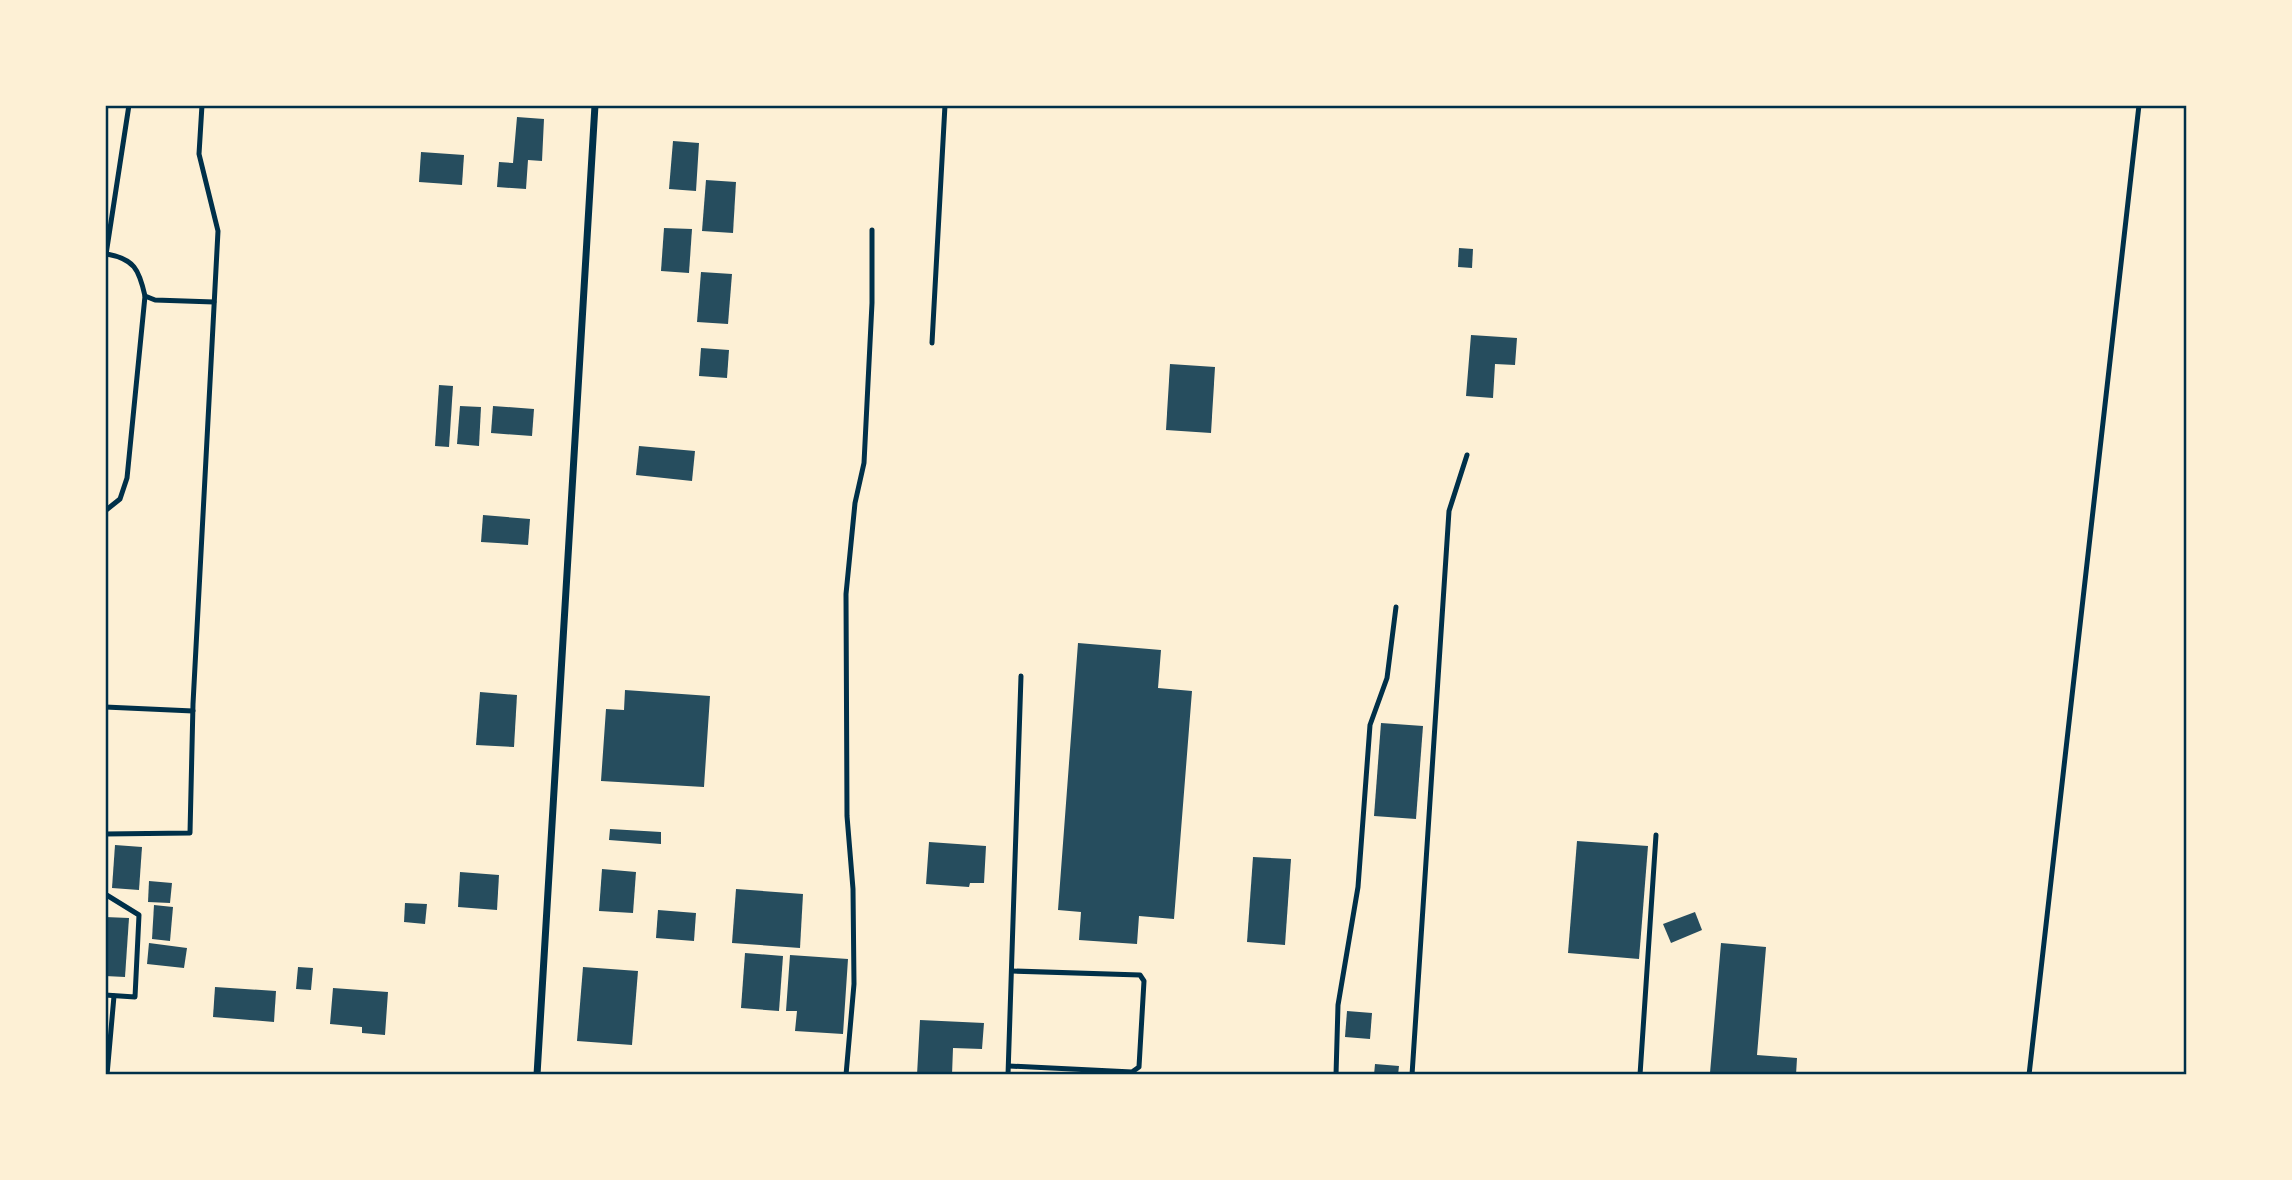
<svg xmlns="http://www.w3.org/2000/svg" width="2292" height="1180" font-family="Montserrat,sans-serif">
	<rect width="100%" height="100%" fill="#fdf0d5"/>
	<!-- building -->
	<g fill="#264d5e">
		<path d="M517,117L544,119L542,161L528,160L526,189L497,187L499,162L513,163Z"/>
		<path d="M673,141L699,143L696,191L669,189Z"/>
		<path d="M421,152L464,155L462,185L419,182Z"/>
		<path d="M706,180L736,182L733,233L702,231Z"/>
		<path d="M664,228L692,229L689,273L661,271Z"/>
		<path d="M1459,248L1473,249L1472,268L1458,267Z"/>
		<path d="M701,272L732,274L728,324L697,322Z"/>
		<path d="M1471,335L1517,338L1515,365L1495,364L1493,398L1466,396Z"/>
		<path d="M701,348L729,350L727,378L699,376Z"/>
		<path d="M1170,364L1215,367L1211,433L1166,430Z"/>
		<path d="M439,385L453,386L449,447L435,446Z"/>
		<path d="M460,406L481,407L479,446L457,444Z"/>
		<path d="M493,406L534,409L532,436L491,433Z"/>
		<path d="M639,446L695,451L692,481L636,475Z"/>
		<path d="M483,515L530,519L528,545L481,542Z"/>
		<path d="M1078,643L1161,650L1158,688L1192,691L1174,919L1139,916L1137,944L1079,940L1081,912L1058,910Z"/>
		<path d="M625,690L710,696L704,787L601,781L606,709L624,710Z"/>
		<path d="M480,692L517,695L514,747L476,745Z"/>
		<path d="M1381,723L1423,726L1416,819L1374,816Z"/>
		<path d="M610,829L661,832V844L609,840Z"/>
		<path d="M1577,841L1648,846L1639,959L1568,953Z"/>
		<path d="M929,842L986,846L984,883H970L969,887L926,884Z"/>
		<path d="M115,845L142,847L139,890L112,888Z"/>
		<path d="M1253,857L1291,859L1285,945L1247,942Z"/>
		<path d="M602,869L636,872L633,913L599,911Z"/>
		<path d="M460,872L499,875L497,910L458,907Z"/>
		<path d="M149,881L172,883L170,903L148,902Z"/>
		<path d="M736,889L803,894L800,948L732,943Z"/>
		<path d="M405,903L427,904L425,924L404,922Z"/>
		<path d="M154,905L173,907L170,941L152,939Z"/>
		<path d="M658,910L696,913L694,941L656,938Z"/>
		<path d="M1695,912L1702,930L1671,943L1663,924Z"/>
		<path d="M105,917L129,918L125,977L105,976Z"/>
		<path d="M149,943L187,948L184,968L147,964Z"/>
		<path d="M1721,943L1766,947L1757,1055L1797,1058L1796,1075L1710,1073Z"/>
		<path d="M745,953L783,956L779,1011L741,1008Z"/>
		<path d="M790,955L848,959L843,1034L795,1031L797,1011H786Z"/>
		<path d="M298,967L313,968L311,990L296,989Z"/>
		<path d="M583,967L638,971L632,1045L577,1041Z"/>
		<path d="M215,987L276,991L274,1022L213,1017Z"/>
		<path d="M333,988L388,992L385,1035L362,1033V1027L330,1024Z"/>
		<path d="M1347,1011L1372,1013L1370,1039L1345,1037Z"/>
		<path d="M920,1020L984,1023L982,1049L953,1048L952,1075H917Z"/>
		<path d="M1375,1064L1399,1066L1398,1075H1374Z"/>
	</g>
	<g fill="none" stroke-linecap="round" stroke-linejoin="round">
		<!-- service -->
		<g stroke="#003049" stroke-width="5">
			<path d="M107,254C134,259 139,269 145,296L155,300L214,302"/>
			<path d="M105,261L129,105"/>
			<path d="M932,343L945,105"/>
			<path d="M105,511L120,499L127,478L145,296"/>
			<path d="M105,707L193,711"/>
			<path d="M105,834L190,833L193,704L218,231L199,154L202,105"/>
			<path d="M105,894L139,915L135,997L105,995"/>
			<path d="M1009,1066L1132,1072L1139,1067L1144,981L1140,975L1012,971"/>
			<path d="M107,1075L114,996"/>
			<path d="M846,1075L854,984L853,889L847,816L846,594L855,503L864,463L872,303V230"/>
			<path d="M1008,1075L1021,676"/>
			<path d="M1336,1075L1338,1005L1358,887L1370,725L1387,678L1396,607"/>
			<path d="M1412,1075L1449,511L1467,455"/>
			<path d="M1640,1075L1656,835"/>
			<path d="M2029,1075L2139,105"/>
		</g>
		<!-- minor -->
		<path stroke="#003049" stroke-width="7" d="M537,1075L595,105"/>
	</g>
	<!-- border -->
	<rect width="2292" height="1180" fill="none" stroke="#fdf0d5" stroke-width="214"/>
	<rect x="107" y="107" width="2078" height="966" fill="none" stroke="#003049" stroke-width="2.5"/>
</svg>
